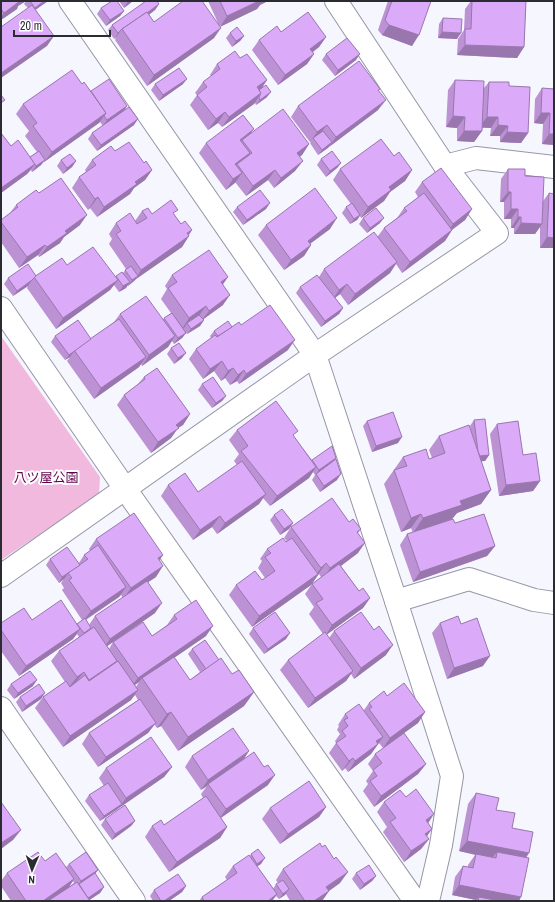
<svg xmlns="http://www.w3.org/2000/svg" width="555" height="902" font-family="'Archivo Narrow','Noto Sans JP',sans-serif">
	<rect width="100%" height="100%" fill="#f6f6fe"/>
	<!-- green -->
	<path fill="#f2b9de" d="M1,336L100,477L99,495L1,560Z"/>
	<g fill="none" stroke-linecap="round" stroke-linejoin="round">
		<defs>
			<g id="minor">
				<path d="M70,1L315,355L396,601L452,776L441,845L428,901"/>
				<path d="M445,166L476,158L554,167"/>
				<path d="M1,308L126,490L415,901"/>
				<path d="M1,576L315,355L497,233L445,166L336,1"/>
				<path d="M396,601L469,579L534,600L554,603"/>
				<path d="M1,708L134,901"/>
			</g>
		</defs>
		<!-- minor casing -->
		<use href="#minor" stroke="#9696a7" stroke-width="24"/>
		<!-- minor -->
		<use href="#minor" stroke="#fff" stroke-width="22"/>
	</g>
	<!-- wall -->
	<g fill="#bc92d5" fill-rule="evenodd">
		<path d="M1,1H26L18,6L17,9L1,20Z"/>
		<path d="M26,1H48L35,10L47,46L28,8L24,4Z"/>
		<path d="M119,1H133L124,8Z"/>
		<path d="M208,1H268L260,5L257,9L220,26L214,38L147,86L115,40L116,37L114,39L108,30L112,25L159,4L155,10L149,15L154,22L218,23Z"/>
		<path d="M388,1H431L412,46L382,35L378,30Z"/>
		<path d="M471,1H526L524,47L517,58L457,55L458,39L464,30L465,9Z"/>
		<path d="M101,8L124,11L120,16L106,26L97,14Z"/>
		<path d="M443,18L457,39L438,38L439,24Z"/>
		<path d="M281,32L326,37L319,47L313,52L314,54L307,64L278,85L252,50L259,40Z"/>
		<path d="M230,33L244,36L240,41L232,47L226,38Z"/>
		<path d="M326,54L356,60L335,76L322,60Z"/>
		<path d="M240,58L267,80L262,87L267,97L256,105L255,103L222,127L218,123L208,130L190,105L197,95L195,93L203,82L211,76L210,75L217,64Z"/>
		<path d="M455,80L484,88L489,82L509,86L528,133L521,143L500,142V136H490L491,128H482V131L474,142L457,141V128L446,127L448,90Z"/>
		<path d="M82,84L91,91L127,106L124,111L134,125L97,151L88,139L92,133L103,126L100,122L44,162V161L41,165L32,172L31,170L27,174L1,193V133L11,146L30,157L37,152L25,136L29,131L16,114L23,104Z"/>
		<path d="M155,84H183L159,101L151,90Z"/>
		<path d="M542,88L554,89V145L542,144L543,124L534,123L535,99Z"/>
		<path d="M379,91L378,110L318,155L310,143L311,142H310L291,117L298,106Z"/>
		<path d="M251,132L309,144L302,155L299,157L295,171L274,188L268,180L246,196L235,182L226,190L199,153L206,143Z"/>
		<path d="M115,151L144,163L152,170L145,180L134,188L130,194L97,217L90,208L88,210L72,188L79,177L86,172L85,170L92,160Z"/>
		<path d="M394,156L412,170L405,181L390,192L384,201L361,218L360,216L357,220L350,224L342,213L346,207L351,204L333,180L340,169Z"/>
		<path d="M321,159L341,163L337,168L326,177L317,165Z"/>
		<path d="M61,160L76,161L72,167L63,174L57,166Z"/>
		<path d="M508,169L525,176L543,201L549,193L554,248H540V227L535,234H514V228H511V219H504V202H500L501,179Z"/>
		<path d="M422,182L472,209L465,220L452,230L445,241L402,273L396,264L390,273L348,305L340,294L335,298L343,308L339,314L321,327L296,293L300,287L319,277L324,269L378,236L384,228L397,218L404,208L418,197L415,192Z"/>
		<path d="M39,193L80,225L64,237L60,243L39,257L38,255L19,268L1,242V220L10,213L16,205Z"/>
		<path d="M237,207L266,209L243,225L233,212Z"/>
		<path d="M142,211L152,214L174,215L181,224L192,230L182,247L136,279L134,281L128,286L127,285L126,288L119,292L114,285L110,290L56,329L27,288L28,286L13,296L4,284L8,278L36,276L67,265L116,277L123,273L126,269L109,244L112,239L109,234L116,223L135,221Z"/>
		<path d="M363,218L380,223L367,233L359,224Z"/>
		<path d="M266,225L330,229L310,244L311,245L304,256L284,270L258,235Z"/>
		<path d="M172,275L228,277L223,284V305L203,319L204,320L200,326L187,334L186,333L182,338L174,344L172,341L168,347L142,366L141,364L139,367L94,399L67,361L70,357L65,360L51,342L55,336L91,339L114,322L120,314L163,319L171,313L161,299L167,289L165,286Z"/>
		<path d="M241,325L288,350L239,384L237,381L230,385L225,378L221,381L214,371L203,379L189,359L196,349L211,338L210,336L214,331Z"/>
		<path d="M171,348L182,358L174,364L167,354Z"/>
		<path d="M144,377L190,414L183,425L178,428L171,438L151,453L117,405L124,395L138,384Z"/>
		<path d="M202,384L226,396L222,401L212,408L198,390Z"/>
		<path d="M474,420L489,455L485,461H481L491,490L481,504L457,513L452,519L455,523L495,546L487,556L413,582L400,545L407,534L413,533L411,528L401,532L384,484L403,457L429,459L432,458L429,450L439,436L471,431L470,426Z"/>
		<path d="M367,421L398,443L372,452L363,426Z"/>
		<path d="M497,424L523,455L540,481L533,491L499,496L490,434Z"/>
		<path d="M237,430L294,437L312,460L336,458L334,461L337,480L320,492L312,480L315,475L313,472L309,478L270,506L263,498L259,504L217,534L212,527L193,540L161,496L168,485L198,492L237,465L234,461L239,454L229,440Z"/>
		<path d="M274,515L293,523L289,529L280,535L270,520Z"/>
		<path d="M349,522L361,529L358,533V553L341,566L359,591L370,598L363,608L326,634L329,638L334,631L386,655L354,679L351,674L346,681L308,708L280,670L288,660L323,634L309,614L314,607L305,594L312,584L321,577L319,574L311,585L252,627L229,595L236,585L262,580L265,578L258,568L262,561L260,559L267,549L287,541L284,538L291,527Z"/>
		<path d="M96,539L163,555L159,560L156,577L148,582L155,613L107,646L109,649L113,642L152,636L167,625L174,615L206,636L174,658L190,680L200,672L188,654L192,649L219,660L232,674L254,692L244,706L178,751L161,726L157,728L154,724L148,733L98,767L82,744L89,733L138,700L135,695L131,700L63,747L35,708L43,697L65,682L51,661L59,651L79,637L77,634L73,639L19,676L1,651V623L32,620L77,624L82,620L62,590L64,588L61,583L64,579L59,583L46,565L50,559L79,563L84,555L90,551L89,549ZM121,595L123,598L95,616L89,625L86,620L119,597ZM139,682L136,687L135,685Z"/>
		<path d="M440,623L461,624L483,666L447,679L432,633Z"/>
		<path d="M253,628L286,639L264,654L249,634Z"/>
		<path d="M11,684L33,686L14,699L7,690Z"/>
		<path d="M387,696L425,712L418,723L383,748L379,743L371,754L348,772L345,768L342,771L329,753L336,743L335,741L340,734L337,730L339,726L338,725L345,714L364,710L369,703Z"/>
		<path d="M20,697L41,699L22,712L16,702Z"/>
		<path d="M375,754L426,764L418,774L374,807L363,791L368,784L366,781L373,771L368,764Z"/>
		<path d="M192,756L243,759L268,785L221,818L227,827L220,838L169,872L145,837L152,826L164,825L203,798L201,794L207,786L201,790L185,767Z"/>
		<path d="M172,767L164,777L100,821L85,801L89,795L104,786L99,778L106,768Z"/>
		<path d="M476,793L496,810L512,828L526,857L519,901H476V900L452,895L455,877L463,866L468,867V865L475,855L459,851L468,804Z"/>
		<path d="M406,797L428,823L427,836L429,839L421,849L404,862L383,832L387,827L377,812L384,802Z"/>
		<path d="M326,807L319,817L280,844L262,819L270,808Z"/>
		<path d="M105,819L135,821L131,826L112,840L101,825Z"/>
		<path d="M251,854L261,864L257,866L273,889L276,884L278,883L276,880L283,869L340,883L329,891L322,901H290L286,894L279,899L276,896L272,901H199L202,897L227,880L225,877L233,866L250,856Z"/>
		<path d="M45,861L66,867L69,864L98,870L95,874L104,887L100,893L89,900L90,901H11L1,886V881L7,873ZM73,881L74,883L69,887Z"/>
		<path d="M356,873L376,876L372,881L360,890L352,879Z"/>
		<path d="M186,886L182,892L169,901H153L150,896L154,890Z"/>
	</g>
	<!-- shaded-wall -->
	<g fill="#9977ae">
		<path d="M20,1H26L18,6L17,9L1,20V17L4,13Z"/>
		<path d="M44,1H48L31,13L35,8Z"/>
		<path d="M128,1H133L124,8Z"/>
		<path d="M259,1H268L260,5L257,9L220,27L227,16Z"/>
		<path d="M159,4L155,10L124,32L122,30Z"/>
		<path d="M124,11L120,16L106,26L110,20Z"/>
		<path d="M389,25L419,35L412,46L382,35Z"/>
		<path d="M221,28L214,38L147,86L154,75Z"/>
		<path d="M120,32L116,37L114,39L118,33Z"/>
		<path d="M442,32L461,33L457,39L438,38Z"/>
		<path d="M54,36L47,46L1,78V73Z"/>
		<path d="M244,36L240,41L232,47L236,41Z"/>
		<path d="M326,37L319,47L303,59L310,49Z"/>
		<path d="M465,45L524,47L517,58L457,55Z"/>
		<path d="M314,54L307,64L278,85L285,75Z"/>
		<path d="M360,54L356,60L335,76L338,70Z"/>
		<path d="M187,79L183,84L159,101L163,95Z"/>
		<path d="M267,80L260,91L257,87Z"/>
		<path d="M271,92L267,97L256,105L260,100Z"/>
		<path d="M261,93L254,104L222,127L229,117Z"/>
		<path d="M386,100L378,110L329,147L336,137Z"/>
		<path d="M127,106L123,112L103,126L107,120Z"/>
		<path d="M225,112L218,123L208,130L216,119Z"/>
		<path d="M106,113L99,123L44,162L52,152Z"/>
		<path d="M541,113H550L543,124L534,123Z"/>
		<path d="M453,116L465,117L457,128L446,127Z"/>
		<path d="M487,117H498L491,128L479,127Z"/>
		<path d="M138,119L134,125L97,151L101,145Z"/>
		<path d="M327,125L319,135L313,138L310,142L317,132Z"/>
		<path d="M498,125L508,126L500,136H490Z"/>
		<path d="M254,129L246,139L242,140L236,147L240,140Z"/>
		<path d="M464,131H482L474,142L457,141Z"/>
		<path d="M507,132L528,133L521,143L500,142Z"/>
		<path d="M549,134H554V145L542,144Z"/>
		<path d="M332,142L328,148L318,155L322,150Z"/>
		<path d="M309,144L302,155L290,164L297,153Z"/>
		<path d="M250,153L242,163L237,164L231,172L235,164Z"/>
		<path d="M45,160L41,165L32,172L36,166Z"/>
		<path d="M76,161L72,167L63,174L67,168Z"/>
		<path d="M303,161L295,171L274,188L281,178Z"/>
		<path d="M341,163L337,168L326,177L330,171Z"/>
		<path d="M35,164L27,174L1,193V188Z"/>
		<path d="M152,170L145,180L134,188L130,194L97,217L104,207L135,182Z"/>
		<path d="M275,170L268,180L246,196L253,186Z"/>
		<path d="M412,170L405,181L390,192L384,201L361,218L368,207L389,187Z"/>
		<path d="M242,173L235,183L226,190L233,179Z"/>
		<path d="M508,192H511L504,202H500Z"/>
		<path d="M98,197L90,208L88,210L95,199Z"/>
		<path d="M270,203L266,209L243,225L247,220Z"/>
		<path d="M472,209L465,220L446,234L453,224Z"/>
		<path d="M511,209H518L511,219H504Z"/>
		<path d="M87,215L80,225L64,237L60,243L39,257L47,247L65,231Z"/>
		<path d="M360,215L357,220L350,224L354,219Z"/>
		<path d="M518,217H521L514,228H511Z"/>
		<path d="M337,218L330,229L300,251L308,241Z"/>
		<path d="M384,218L380,223L367,233L370,228Z"/>
		<path d="M521,223L542,224L535,234H514Z"/>
		<path d="M192,230L186,238L189,236L182,247L136,279L134,281L128,286L132,280L137,277L141,270Z"/>
		<path d="M452,230L445,241L402,273L410,262Z"/>
		<path d="M547,237L554,238V248H540Z"/>
		<path d="M45,245L38,255L19,268L27,257Z"/>
		<path d="M311,245L304,256L284,270L291,260Z"/>
		<path d="M397,262L390,273L348,305L355,294Z"/>
		<path d="M228,277L221,287V282Z"/>
		<path d="M32,280L28,286L13,296L17,291Z"/>
		<path d="M118,280L110,290L56,329L63,318Z"/>
		<path d="M130,282L126,288L119,292L123,286Z"/>
		<path d="M347,284L340,294L332,300L339,290Z"/>
		<path d="M230,295L223,305L201,321L209,311Z"/>
		<path d="M206,306L198,317L187,323L185,327L182,329L189,318Z"/>
		<path d="M343,308L339,314L321,327L325,321Z"/>
		<path d="M204,320L200,326L187,334L191,329Z"/>
		<path d="M186,333L182,338L174,344L178,338Z"/>
		<path d="M175,336L168,347L142,366L149,355Z"/>
		<path d="M295,340L288,350L239,384L246,374Z"/>
		<path d="M74,351L70,357L65,360L69,355Z"/>
		<path d="M186,353L182,358L174,364L178,358Z"/>
		<path d="M146,357L139,367L94,399L101,388Z"/>
		<path d="M222,361L214,371L203,379L210,369Z"/>
		<path d="M233,368L225,378L221,381L228,371Z"/>
		<path d="M244,370L237,381L230,385L238,375Z"/>
		<path d="M226,396L222,401L212,408L216,403Z"/>
		<path d="M190,414L183,425L178,428L171,438L151,453L158,442L176,425Z"/>
		<path d="M402,437L398,443L372,452L376,446Z"/>
		<path d="M489,455L485,461L475,462L479,456Z"/>
		<path d="M336,458L332,463L316,474L319,470Z"/>
		<path d="M316,467L309,478L270,506L277,496Z"/>
		<path d="M341,474L337,480L320,492L324,486Z"/>
		<path d="M540,481L533,491L499,496L506,485Z"/>
		<path d="M491,490L481,504L457,513L452,519L413,533L423,518L460,501Z"/>
		<path d="M266,494L259,504L217,534L225,523Z"/>
		<path d="M421,514L411,528L401,532L411,518Z"/>
		<path d="M220,516L212,527L193,540L200,530Z"/>
		<path d="M293,523L289,529L280,535L284,529Z"/>
		<path d="M365,543L358,553L323,579L330,568Z"/>
		<path d="M495,546L487,556L413,582L420,572Z"/>
		<path d="M163,555L156,565L158,558Z"/>
		<path d="M326,563L311,585L252,627L259,616L314,577L321,568Z"/>
		<path d="M163,566L156,577L123,599L131,588Z"/>
		<path d="M68,574L64,579L59,583L62,577Z"/>
		<path d="M126,587L119,597L83,621L91,611Z"/>
		<path d="M370,598L363,608L325,636L332,625Z"/>
		<path d="M162,603L155,613L103,649L110,639Z"/>
		<path d="M213,626L206,636L143,679L142,678L139,682L130,688L138,678Z"/>
		<path d="M80,629L73,639L19,676L26,666Z"/>
		<path d="M290,633L286,639L264,654L268,649Z"/>
		<path d="M393,645L386,655L354,679L361,668Z"/>
		<path d="M490,656L483,666L447,679L454,668Z"/>
		<path d="M117,661L110,671L82,690L89,680Z"/>
		<path d="M353,671L346,681L308,708L315,698Z"/>
		<path d="M84,672L76,682L69,687L77,677Z"/>
		<path d="M37,680L33,686L14,699L18,693Z"/>
		<path d="M138,690L131,700L63,747L70,736Z"/>
		<path d="M254,692L244,706L178,751L188,737Z"/>
		<path d="M45,693L41,699L22,712L26,706Z"/>
		<path d="M171,712L161,726L157,728L167,714Z"/>
		<path d="M425,712L418,723L383,748L390,738Z"/>
		<path d="M156,723L148,733L98,767L106,757Z"/>
		<path d="M383,737L371,754L348,772L355,761L376,741Z"/>
		<path d="M249,751L242,762L208,784L207,786L201,790L208,780Z"/>
		<path d="M353,758L345,768L342,771L349,761Z"/>
		<path d="M426,764L418,774L374,807L381,796Z"/>
		<path d="M172,767L164,777L119,808L126,798Z"/>
		<path d="M275,775L268,785L219,819L226,809Z"/>
		<path d="M122,804L118,809L100,821L104,816Z"/>
		<path d="M326,807L319,817L280,844L288,834Z"/>
		<path d="M434,814L427,825L426,820Z"/>
		<path d="M135,821L131,826L112,840L115,834Z"/>
		<path d="M227,827L220,838L169,872L177,862Z"/>
		<path d="M432,829L425,839V834Z"/>
		<path d="M21,830L13,840L1,849V843Z"/>
		<path d="M429,839L421,849L404,862L411,851Z"/>
		<path d="M467,841L529,853L522,864L497,852L492,858L459,851Z"/>
		<path d="M265,858L261,864L253,869L257,864Z"/>
		<path d="M98,870L94,875L77,887L81,881Z"/>
		<path d="M348,872L340,883L323,895L329,891L322,901H314L326,887Z"/>
		<path d="M376,876L372,881L360,890L364,884Z"/>
		<path d="M74,879L67,890L51,901H43Z"/>
		<path d="M459,885L521,897L519,901H481L479,897L476,900L452,895Z"/>
		<path d="M186,886L182,892L169,901H164Z"/>
		<path d="M104,887L100,893L88,901V898Z"/>
		<path d="M289,889L285,895L279,899L283,894Z"/>
		<path d="M277,894L272,901H268Z"/>
	</g>
	<!-- building -->
	<g fill="#dbaaf8" stroke="#9977ae">
		<path d="M1,1H20L4,13L2,10L1,11Z"/>
		<path d="M30,1H44L35,8Z"/>
		<path d="M112,1H117L124,11L110,20L101,8Z"/>
		<path d="M146,1H157L159,4L147,13V12L122,29L118,33L112,25Z"/>
		<path d="M183,1H202L221,28L154,75L122,29L147,12L154,22Z"/>
		<path d="M220,1H259L227,16Z"/>
		<path d="M392,1H431L419,35L389,25L385,20Z"/>
		<path d="M472,1H526L524,47L465,45V29H471Z"/>
		<path d="M32,5L54,36L1,73V27Z"/>
		<path d="M308,12L326,37L310,49L314,54L285,75L259,40L277,26L281,32Z"/>
		<path d="M443,18L462,19L461,33L442,32Z"/>
		<path d="M237,27L244,36L236,41L230,33Z"/>
		<path d="M347,38L360,54L338,70L326,54Z"/>
		<path d="M235,51L240,58L247,54L267,80L257,87L261,93L229,117L225,112L216,119L197,95L207,87L203,82L220,69L217,64Z"/>
		<path d="M359,61L380,89L378,90L386,100L336,137L327,125L317,132L298,106Z"/>
		<path d="M179,68L187,79L163,95L155,84Z"/>
		<path d="M72,70L82,84L84,82L106,113L52,152L33,126L37,123L23,104Z"/>
		<path d="M109,79L127,106L107,120L104,116L106,113L91,91Z"/>
		<path d="M455,80L484,81L482,131H464L465,117L453,116Z"/>
		<path d="M489,82H509V86L530,87L528,133L507,132L508,126L498,125V117H487Z"/>
		<path d="M266,85L271,92L260,100L259,97L261,93L259,90Z"/>
		<path d="M542,88L554,89V134H549L550,113H541Z"/>
		<path d="M1,95L5,100L1,103Z"/>
		<path d="M129,107L138,119L101,145L92,133Z"/>
		<path d="M283,109L309,144L297,153L303,161L281,178L275,170L253,186L237,164L252,153L242,140Z"/>
		<path d="M243,115L254,129L240,140L250,153L235,164L242,173L233,179L206,143Z"/>
		<path d="M323,131L332,142L322,150L313,138Z"/>
		<path d="M1,133L11,146L18,140L35,164L1,188Z"/>
		<path d="M381,139L394,156L399,152L412,170L389,187L391,190L368,207L340,169Z"/>
		<path d="M129,142L144,163L146,161L152,170L135,182L137,184L104,207L98,197L95,199L79,177L96,165L92,160L111,146L115,151Z"/>
		<path d="M39,151L45,160L36,166L30,157Z"/>
		<path d="M332,151L341,163L330,171L321,159Z"/>
		<path d="M70,154L76,161L67,168L61,160Z"/>
		<path d="M441,168L472,209L453,224L422,182Z"/>
		<path d="M508,169H525V176L544,177L542,224L521,223V217H518V209H511V192H508Z"/>
		<path d="M61,178L87,215L65,231L67,233L47,247L45,245L27,257L1,222V220L18,207L16,205L36,190L39,193Z"/>
		<path d="M315,188L337,218L308,241L311,245L291,260L266,225Z"/>
		<path d="M260,190L270,203L247,220L237,207Z"/>
		<path d="M424,193L452,230L410,262L384,228L407,211L404,208Z"/>
		<path d="M549,193L554,194V238L547,237Z"/>
		<path d="M171,200L178,210L173,213L181,224L185,221L192,230L187,233L189,236L141,270L116,234L121,231L116,223L130,213L137,224L147,218L142,211L148,208L152,214Z"/>
		<path d="M352,203L360,215L354,219L346,207Z"/>
		<path d="M376,208L384,218L370,228L363,218Z"/>
		<path d="M374,232L397,262L355,294L347,284L339,290L324,269Z"/>
		<path d="M93,247L118,280L63,318L34,277L62,258L67,265Z"/>
		<path d="M209,250L228,277L221,282L230,295L209,311L206,306L189,318L168,288L177,282L172,275Z"/>
		<path d="M28,264L36,276L32,280L17,291L8,278Z"/>
		<path d="M131,266L138,276L132,280L125,270Z"/>
		<path d="M122,272L130,282L123,286L116,276Z"/>
		<path d="M317,275L343,308L325,321L300,287Z"/>
		<path d="M146,296L175,336L149,355L120,314Z"/>
		<path d="M270,305L295,340L246,374L244,370L238,375L233,368L228,371L222,361L210,369L196,349L215,335L217,337L239,322L241,325Z"/>
		<path d="M172,313L186,333L178,338L164,318Z"/>
		<path d="M199,315L204,320L191,329L187,323Z"/>
		<path d="M119,319L146,357L101,388L74,350Z"/>
		<path d="M78,320L91,339L69,355L55,336Z"/>
		<path d="M228,321L232,327L218,336L214,331Z"/>
		<path d="M179,343L186,353L178,358L171,348Z"/>
		<path d="M157,368L190,414L176,425L179,428L158,442L124,395L145,379L144,377Z"/>
		<path d="M213,377L226,396L216,403L202,384Z"/>
		<path d="M276,401L298,431L293,435L316,467L277,496L241,451L248,446L237,430Z"/>
		<path d="M393,412L402,437L376,446L367,421Z"/>
		<path d="M485,419L489,455L480,456L478,452L474,420Z"/>
		<path d="M518,421L523,455L536,453L540,481L506,485L497,424Z"/>
		<path d="M469,425L491,490L460,501L462,505L423,518L421,514L411,518L394,470L407,466L403,457L426,449L429,459L445,453L439,436Z"/>
		<path d="M332,446L336,458L319,470L312,460Z"/>
		<path d="M336,459L341,474L324,486L316,474Z"/>
		<path d="M242,461L266,494L225,523L220,516L200,530L168,485L185,473L198,492Z"/>
		<path d="M332,498L349,522L353,519L361,529L357,532L365,543L330,568L326,563L321,568L291,527Z"/>
		<path d="M282,509L293,523L284,529L274,515Z"/>
		<path d="M134,513L163,555L158,558L163,566L131,588L96,539Z"/>
		<path d="M484,514L495,546L420,572L407,534L453,519L455,523Z"/>
		<path d="M283,538L286,542L292,538L318,574L259,616L236,585L255,571L262,580L275,571L265,557L271,553L267,549Z"/>
		<path d="M98,545L126,587L91,611L69,580L72,578L68,573L88,559L84,555Z"/>
		<path d="M67,547L80,565L62,577L50,559Z"/>
		<path d="M339,564L359,591L363,588L370,598L332,625L316,603L323,599L312,584Z"/>
		<path d="M147,581L162,603L110,639L95,616Z"/>
		<path d="M61,600L80,629L26,666L1,630V623L24,608L32,620Z"/>
		<path d="M196,600L213,626L138,678L113,642L143,622L152,636L177,619L174,615Z"/>
		<path d="M275,612L290,633L268,649L253,628Z"/>
		<path d="M361,612L374,630L379,626L393,645L361,668L334,631Z"/>
		<path d="M458,616L461,624L477,618L490,656L454,668L440,623Z"/>
		<path d="M85,618L91,628L84,633L77,624Z"/>
		<path d="M94,627L117,661L89,680L84,672L77,677L59,651Z"/>
		<path d="M325,632L353,671L315,698L288,660Z"/>
		<path d="M205,640L219,660L206,669L192,649Z"/>
		<path d="M174,657L190,680L221,658L232,674L239,670L254,692L188,737L171,712L167,714L142,678Z"/>
		<path d="M118,661L138,690L70,736L43,697L66,681L70,687L85,675L89,681Z"/>
		<path d="M30,671L37,680L18,693L11,684Z"/>
		<path d="M404,683L425,712L390,738L369,709L372,707L369,703L384,691L387,696Z"/>
		<path d="M39,684L45,693L26,706L20,697Z"/>
		<path d="M140,699L156,723L106,757L89,733Z"/>
		<path d="M359,704L383,737L376,741L378,744L355,761L353,758L349,761L336,743L346,736L342,731L348,726L344,720L348,718L345,714Z"/>
		<path d="M233,728L249,751L208,780L192,756Z"/>
		<path d="M404,733L426,764L381,796L370,781L377,776L373,770L382,763L375,754Z"/>
		<path d="M151,737L172,767L126,798L106,768Z"/>
		<path d="M254,752L264,767L268,765L275,775L226,809L208,784Z"/>
		<path d="M309,781L326,807L288,834L270,808Z"/>
		<path d="M108,783L122,804L104,816L89,795Z"/>
		<path d="M416,789L434,814L426,820L432,829L425,834L429,839L411,851L390,822L396,818L384,802L400,790L406,797Z"/>
		<path d="M476,793L499,798L496,810L515,813L512,828L533,832L529,853L467,841Z"/>
		<path d="M206,796L227,827L177,862L152,826L161,820L164,825Z"/>
		<path d="M1,802L21,830L1,843Z"/>
		<path d="M125,805L135,821L115,834L105,819Z"/>
		<path d="M320,843L322,847L325,845L334,859L336,857L348,872L326,887L329,891L314,901H305L283,869Z"/>
		<path d="M258,849L265,858L257,864L251,854Z"/>
		<path d="M38,852L45,861L56,853L74,879L43,901H26L7,873Z"/>
		<path d="M86,852L98,870L81,881L69,864Z"/>
		<path d="M497,852L529,858L521,897L459,885L463,866L473,868L476,854L496,858Z"/>
		<path d="M249,855L277,894L268,901H204L202,897L237,873L233,866Z"/>
		<path d="M369,865L376,876L364,884L356,873Z"/>
		<path d="M95,873L104,887L88,898L79,884Z"/>
		<path d="M178,874L186,886L164,901H161L154,890Z"/>
		<path d="M283,880L289,889L283,894L276,884Z"/>
		<path d="M77,882L90,901H48Z"/>
		<path d="M479,897L500,901H478Z"/>
	</g>
	<g text-anchor="middle" stroke-width="4" stroke-linejoin="round" paint-order="stroke">
		<!-- park labels -->
		<g font-size="13" fill="#63004f" stroke="#fff">
			<text x="46" y="482">八ツ屋公園</text>
		</g>
	</g>
	<!-- border -->
	<rect width="555" height="902" fill="none" stroke="#2b2b32" stroke-width="4"/>
	<!-- north arrow -->
	<g transform="translate(32 870) rotate(182)" stroke="#ffffff" stroke-width="3" paint-order="stroke">
	<path d="M0-3L7 15L0 10L-7 15Z" fill="#2b2b32"/>
	<text y="-6" font-size="11" font-weight="bold" text-anchor="middle" fill="#2b2b32">N</text>
	</g>
	<!-- scale -->
	<path d="M14 30v6h96v-6" fill="none" stroke="#2b2b32" stroke-width="2"/>
	<text x="20" y="30" font-size="12" fill="#2b2b32" stroke="#ffffff" stroke-width="3" paint-order="stroke">20 m</text>
</svg>
